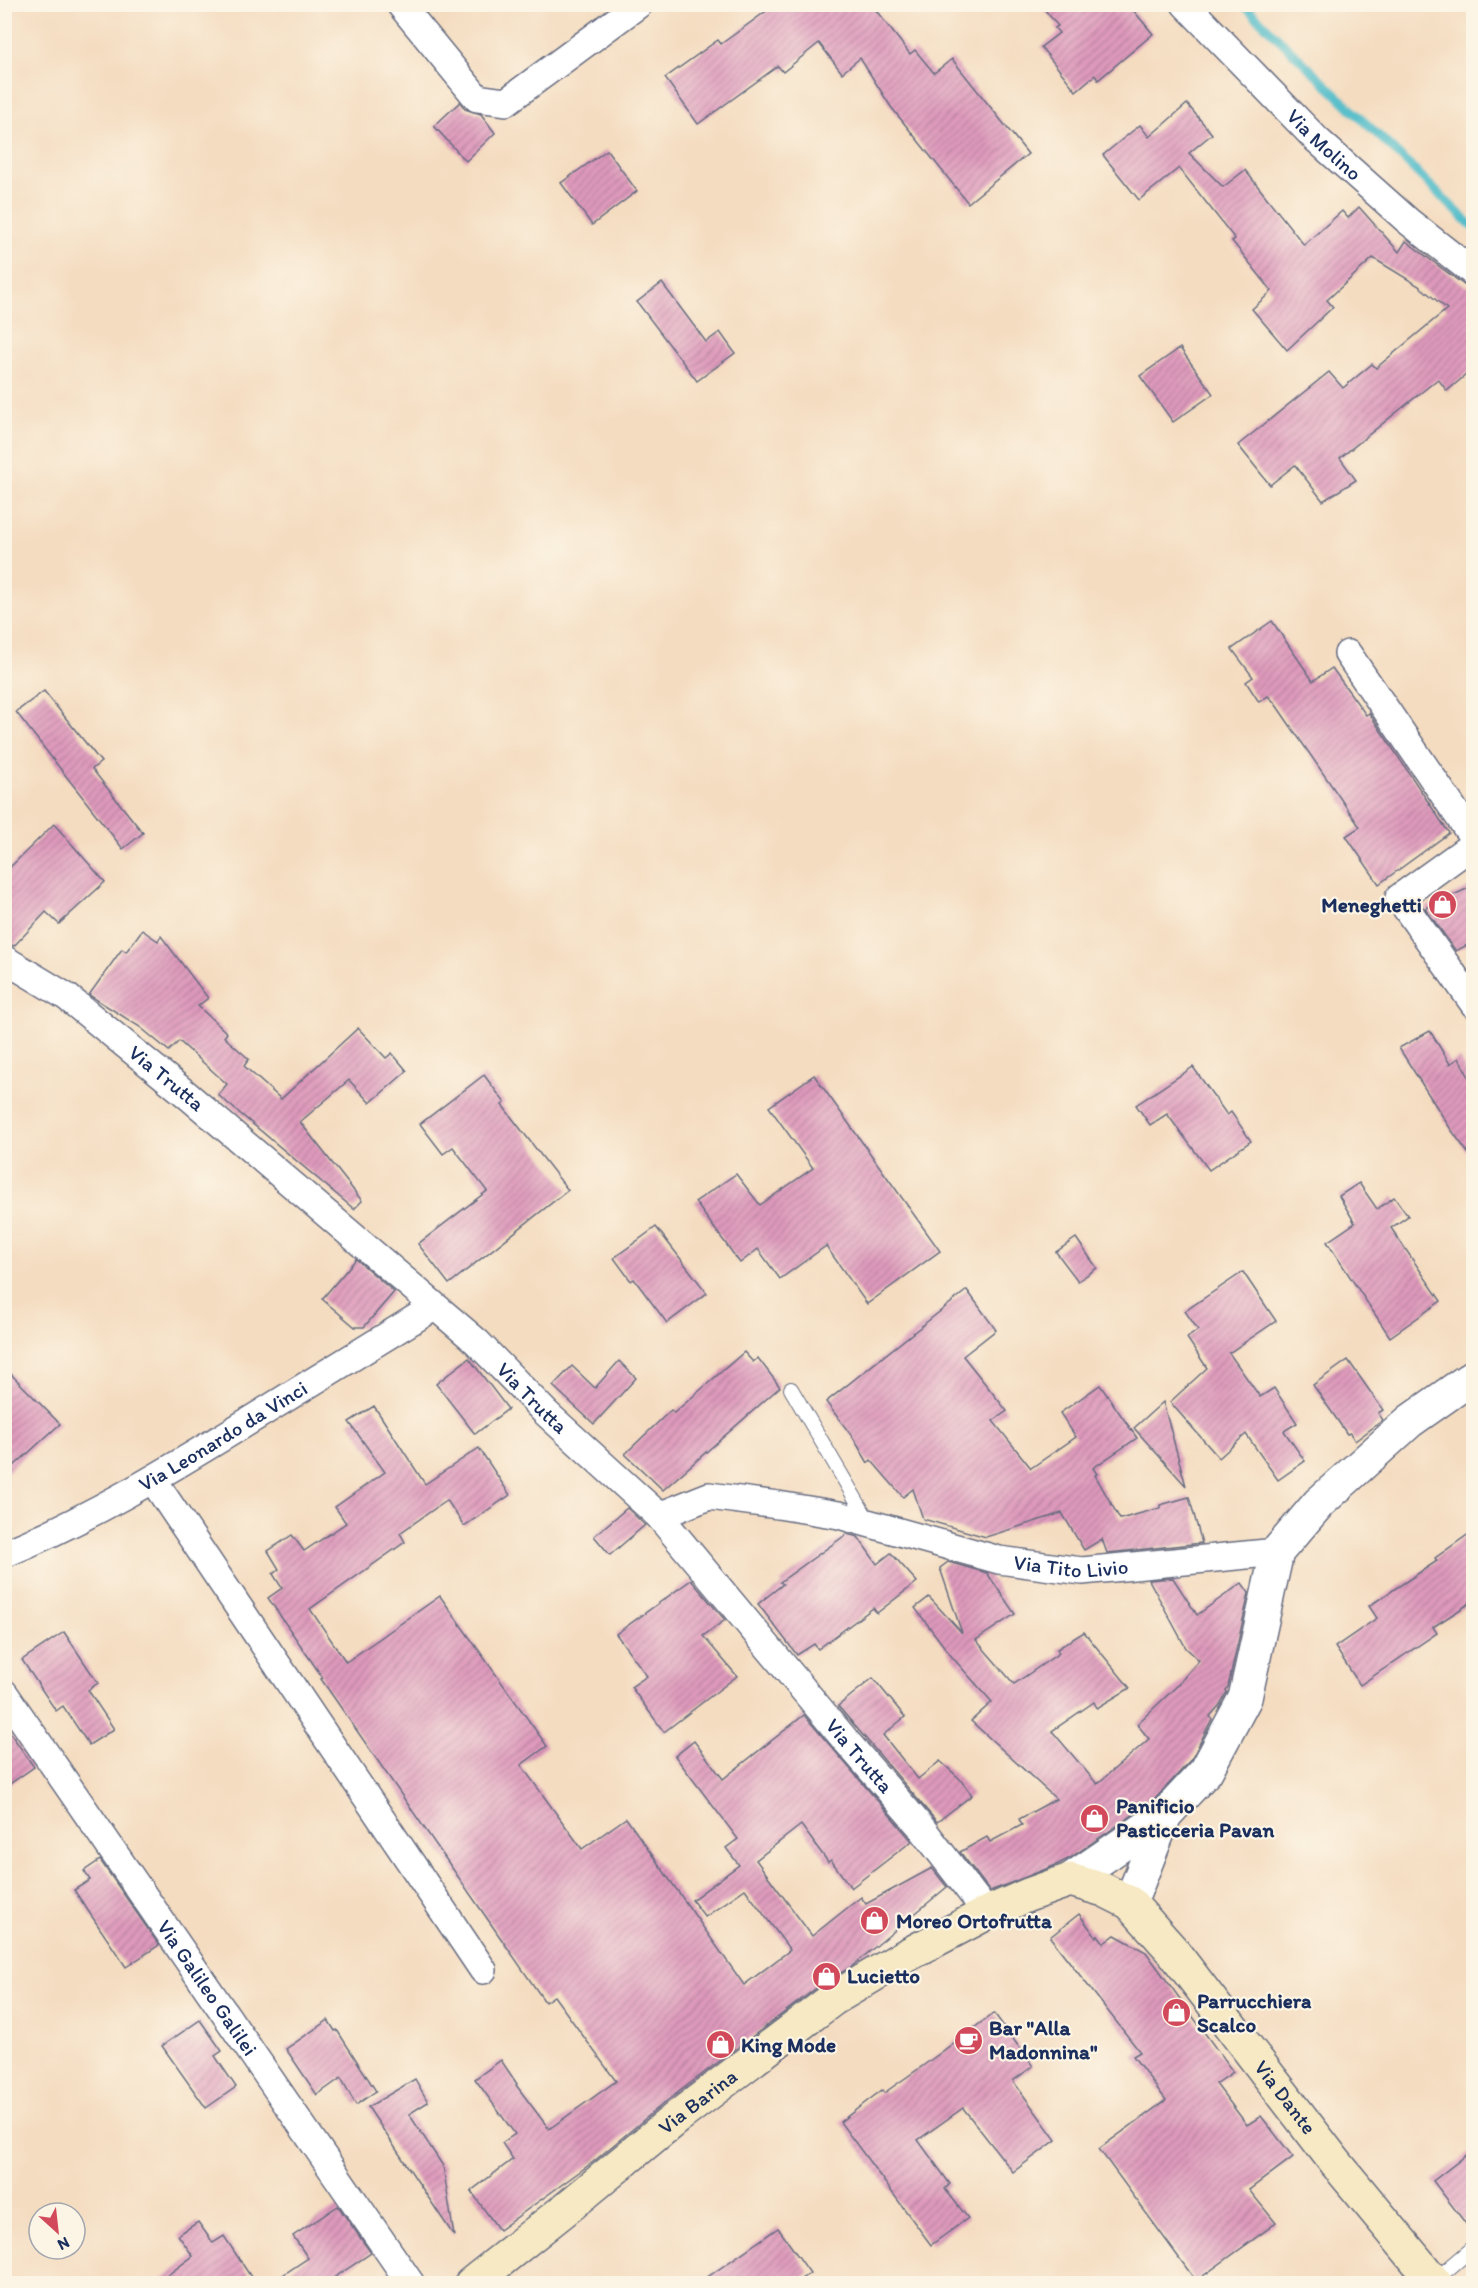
<svg xmlns="http://www.w3.org/2000/svg" width="1478" height="2288" font-family="Itim,sans-serif">
	<defs>
		<pattern id="building-hatch" width="6" height="6" patternUnits="userSpaceOnUse" patternTransform="scale(1.5)"><rect width="6" height="6" fill="#df9abc"/><path d="M-1 1l2-2M0 6l6-6M5 7l2-2" fill="none" stroke="#b47e9c"/></pattern>
	</defs>
	<rect width="100%" height="100%" fill="#fcf5e5"/>
	<filter id="ink" filterUnits="userSpaceOnUse"><feTurbulence type="fractalNoise" baseFrequency=".0167" numOctaves="2"/><feDisplacementMap in="SourceGraphic" scale="12" xChannelSelector="R" yChannelSelector="G"/><feConvolveMatrix kernelMatrix="1 2 1 2 8 2 1 2 1" color-interpolation-filters="sRGB"/></filter>
	<filter id="wash" filterUnits="userSpaceOnUse"><feTurbulence type="fractalNoise" baseFrequency=".008" numOctaves="4" result="noise"/><feDisplacementMap in="SourceGraphic" scale="24" xChannelSelector="R" yChannelSelector="G"/><feGaussianBlur stdDeviation="1.35" result="paint"/><feColorMatrix in="noise" values="0 0 0 0 0 0 0 0 0 0 0 0 0 0 0 0 0 1.4 0 .05"/><feComposite in="paint" operator="in"/></filter>
	<g filter="url(#wash)">
		<rect width="100%" height="100%" fill="#f4dcc0"/>
		<g fill="none" stroke-linecap="round" stroke-linejoin="round">
			<!-- stream -->
			<path stroke="#4fbcc9" stroke-width="9" d="M1243,4L1474,228"/>
		</g>
		<g id="blocks">
			<!-- building -->
			<g fill="url(#building-hatch)">
				<path d="M776,4H871L910,54L915,50L934,73L952,59L1028,154L968,203L891,107L860,58L842,73L819,43L783,72L778,66L698,124L665,78L718,40L721,44Z"/>
				<path d="M1040,4H1128L1153,34L1098,80L1095,75L1076,91L1041,47L1059,33L1055,28L1058,26Z"/>
				<path d="M460,102L465,109L481,114L495,133L466,161L434,126Z"/>
				<path d="M1187,104L1212,134L1189,153L1223,187L1245,170L1304,245L1342,211L1348,218L1359,207L1399,252L1406,241L1464,285L1473,288V369L1447,391L1438,379L1340,458L1356,480L1323,501L1295,465L1270,485L1238,445L1329,372L1343,388L1372,364L1376,368L1447,309L1419,286L1373,258L1327,300L1333,307L1287,350L1252,309L1272,291L1232,241L1235,239L1179,168L1139,200L1103,155L1140,125L1149,137Z"/>
				<path d="M607,150L637,191L592,225L561,183Z"/>
				<path d="M662,283L706,342L720,332L735,353L697,381L637,302Z"/>
				<path d="M1180,348L1213,394L1173,422L1140,376Z"/>
				<path d="M1272,621L1313,681L1332,668L1366,715L1369,713L1449,833L1379,884L1346,836L1360,827L1274,702L1268,696L1259,702L1246,682L1253,677L1232,649Z"/>
				<path d="M44,691L101,762L92,769L143,833L123,849L16,712Z"/>
				<path d="M54,824L105,882L59,924L46,912L14,946L4,943V873Z"/>
				<path d="M1473,886V942L1456,951L1425,908Z"/>
				<path d="M142,930L158,941L161,936L208,998L198,1006L227,1033L224,1037L249,1059L244,1066L281,1099L358,1028L386,1058L392,1053L407,1071L370,1103L349,1080L300,1122L362,1201L354,1209L218,1095L227,1084L179,1041L169,1051L140,1027L89,995L122,949L126,952Z"/>
				<path d="M1430,1031L1450,1064L1459,1058L1473,1085V1160L1450,1128L1399,1048Z"/>
				<path d="M1193,1067L1227,1115L1231,1112L1251,1141L1209,1170L1167,1114L1150,1125L1136,1105Z"/>
				<path d="M484,1075L505,1103L502,1105L568,1190L449,1284L418,1244L487,1191L453,1147L443,1154L420,1124Z"/>
				<path d="M814,1075L940,1251L867,1304L826,1246L780,1279L758,1249L740,1263L695,1202L736,1174L760,1205L813,1168L769,1107Z"/>
				<path d="M1359,1183L1377,1209L1394,1197L1408,1216L1391,1228L1441,1301L1390,1337L1327,1242L1355,1223L1339,1196Z"/>
				<path d="M656,1227L707,1293L667,1323L634,1279L631,1281L614,1258Z"/>
				<path d="M1076,1238L1097,1268L1078,1281L1056,1252Z"/>
				<path d="M356,1259L394,1292L364,1327H355L322,1299Z"/>
				<path d="M1243,1272L1276,1321L1229,1353L1260,1397L1274,1388L1297,1423L1284,1431L1305,1461L1278,1480L1246,1434L1219,1458L1170,1402L1207,1368L1187,1338L1198,1330L1185,1311Z"/>
				<path d="M967,1290L996,1330L963,1356L1007,1411L993,1421L1031,1468L1076,1437L1060,1413L1100,1385L1137,1438L1093,1468L1097,1474L1095,1475L1120,1519L1160,1508V1505L1189,1497L1202,1543L1107,1553L1102,1539L1084,1550L1062,1513L986,1537L923,1519L913,1489L903,1497L871,1460L868,1463L854,1439L826,1402Z"/>
				<path d="M744,1352L753,1362L758,1358L780,1387L663,1490L625,1454L671,1410L674,1413Z"/>
				<path d="M469,1358L508,1409L475,1434L436,1384Z"/>
				<path d="M1348,1360L1383,1410L1378,1413L1383,1420L1355,1441L1350,1433L1347,1434L1313,1385Z"/>
				<path d="M619,1361L636,1378L594,1424L553,1386L572,1366L595,1388Z"/>
				<path d="M4,1367L60,1424L4,1475Z"/>
				<path d="M1163,1402L1186,1486L1134,1428Z"/>
				<path d="M374,1406L425,1484L479,1448L510,1495L464,1526L447,1500L400,1533L405,1542L310,1609L346,1662L440,1596L547,1746L521,1765L582,1849L626,1818L744,1985L790,1950L745,1889L705,1917L692,1900L739,1865L726,1848L738,1839L675,1756L694,1741L723,1779L804,1715L912,1841L851,1888L831,1860L828,1862L801,1825L756,1860L812,1936L861,1897L866,1904L932,1868L947,1887L851,1967L822,1984L664,2103L593,2162L499,2230L471,2191L513,2159L502,2143L515,2134L475,2079L501,2060L517,2084L516,2085L549,2129L616,2081L554,1996L545,2002L321,1679L323,1678L268,1598L282,1588L273,1574L279,1569L268,1551L292,1535L304,1551L346,1523L335,1507L385,1472L349,1422Z"/>
				<path d="M627,1508L645,1525L610,1555L594,1536Z"/>
				<path d="M1473,1531V1601L1433,1627L1437,1633L1360,1685L1335,1647L1377,1618L1369,1606L1437,1561L1435,1558Z"/>
				<path d="M847,1534L858,1537L877,1564L891,1553L917,1582L877,1613L873,1608L818,1649L814,1644L797,1655L758,1604L783,1584L780,1582Z"/>
				<path d="M948,1562L987,1573L1015,1614L976,1640L1014,1684L1059,1653L1057,1649L1084,1632L1130,1688L1097,1708L1094,1702L1052,1731L1097,1784L1149,1739L1137,1724L1177,1686L1199,1660L1186,1648L1149,1580L1173,1578L1197,1615L1242,1583L1249,1593L1228,1687L1226,1690L1227,1692L1219,1706L1210,1716L1212,1719L1191,1760L1153,1801L1070,1858L1056,1865L990,1891L960,1852L987,1837L990,1842L1022,1825L1019,1819L1056,1799L971,1721L992,1702L952,1657L915,1608L929,1597L962,1633L940,1568Z"/>
				<path d="M691,1580L725,1620L703,1636L737,1676L664,1732L631,1687L647,1676L616,1634Z"/>
				<path d="M64,1632L98,1683L88,1690L114,1729L89,1745L63,1706L56,1711L22,1660Z"/>
				<path d="M873,1678L905,1717L883,1735L918,1779L940,1761L959,1778L972,1795L937,1822L838,1706Z"/>
				<path d="M4,1724L34,1767L4,1788Z"/>
				<path d="M100,1860L159,1945L126,1967L74,1890L90,1880L84,1871Z"/>
				<path d="M1079,1914L1096,1937L1098,1935L1104,1943L1115,1935L1146,1952L1233,2072L1216,2084L1247,2125L1261,2116L1293,2157L1249,2190L1276,2223L1196,2281L1099,2149L1166,2100L1133,2056L1140,2052L1050,1937Z"/>
				<path d="M994,2013L1033,2066L1013,2081L1056,2140L1013,2172L963,2108L918,2140L950,2184L945,2189L968,2218L931,2245L840,2122L882,2090L884,2093L924,2065Z"/>
				<path d="M200,2020L222,2051L215,2056L236,2087L206,2108L162,2046Z"/>
				<path d="M328,2020L335,2031L337,2030L376,2091L356,2105L341,2078L317,2095L286,2049Z"/>
				<path d="M415,2079L428,2102L409,2114L443,2166L454,2236L368,2107Z"/>
				<path d="M1473,2150V2233L1433,2181Z"/>
				<path d="M338,2206L371,2253L326,2283H271L308,2258L293,2236Z"/>
				<path d="M198,2222L213,2243L224,2236L255,2283H157L193,2256L178,2235Z"/>
				<path d="M778,2228L810,2273L795,2283H699Z"/>
			</g>
		</g>
	</g>
	<g filter="url(#ink)">
		<use href="#blocks" fill-opacity="0" stroke="#676c80" stroke-width="1.5"/>
		<g fill="none" stroke-linecap="round" stroke-linejoin="round">
			<defs>
				<g id="service">
					<path d="M791,1389L869,1522"/>
					<path d="M1434,2281L1474,2247"/>
				</g>
				<g id="minor">
					<path d="M400,4L477,98L506,102L639,4"/>
					<path id="s1" d="M1185,4L1316,139L1408,221L1474,273"/>
					<path d="M1348,654L1474,839"/>
					<path d="M1474,844L1399,898L1474,1004"/>
					<path id="s2" d="M4,959L67,997L186,1094L477,1342L545,1412L659,1516L847,1742L921,1827L987,1913"/>
					<path d="M153,1480L483,1970"/>
					<path id="s3" d="M659,1516L709,1496L778,1505L839,1515L999,1560L1082,1571L1277,1552"/>
					<path id="s4" d="M4,1554C89,1519 166,1472 244,1424C307,1385 371,1346 434,1307"/>
					<path id="s5" d="M4,1693L411,2284"/>
				</g>
				<g id="tertiary">
					<path d="M1070,1880L1165,1815"/>
					<path d="M1130,1903L1165,1815L1206,1771L1245,1698L1277,1552L1319,1503L1410,1421L1474,1376"/>
				</g>
				<g id="secondary">
					<path id="s6" d="M471,2284L568,2207L676,2118L833,1999L907,1955L987,1913L1028,1895L1070,1880L1104,1890L1130,1903L1172,1950L1335,2162L1436,2284"/>
				</g>
			</defs>
			<!-- service casing -->
			<use href="#service" stroke="#676c80" stroke-width="16"/>
			<!-- minor casing -->
			<use href="#minor" stroke="#676c80" stroke-width="30"/>
			<!-- tertiary casing -->
			<use href="#tertiary" stroke="#676c80" stroke-width="36"/>
			<!-- secondary casing -->
			<use href="#secondary" stroke="#676c80" stroke-width="36"/>
			<!-- service -->
			<use href="#service" stroke="#fff" stroke-width="14"/>
			<!-- minor -->
			<use href="#minor" stroke="#fff" stroke-width="27"/>
			<!-- tertiary -->
			<use href="#tertiary" stroke="#fff" stroke-width="33"/>
			<!-- secondary -->
			<use href="#secondary" stroke="#f6e9c3" stroke-width="33"/>
		</g>
	</g>
	<!-- icons -->
	<defs>
		<symbol id="shop-disc" viewBox="-11 -11 22 22"><circle r="9.5" fill="#d1495b" stroke="#fcf5e5"/><path d="M-5-2.5h2.3a2.7 3.5 0 0 1 5.4 0H5L5.5 6h-11ZM-1.5-2.5h3a1.5 2.3 0 0 0-3 0Z" fill="#fff"/></symbol>
		<symbol id="cafe-disc" viewBox="-11 -11 22 22"><circle r="9.5" fill="#d1495b" stroke="#fcf5e5"/><path d="M-5.5-4.5H6V0H3Q3 3.5 0 3.5H-2.5Q-5.5 3.5-5.5 0ZM3-3.2v2h1.7v-2ZM-6 4.5H4V6H-6Z" fill="#fff"/></symbol>
	</defs>
	<g fill-rule="evenodd">
		<use href="#shop-disc" x="1426" y="888" width="33" height="33"/>
		<use href="#shop-disc" x="1078" y="1802" width="33" height="33"/>
		<use href="#shop-disc" x="858" y="1904" width="33" height="33"/>
		<use href="#shop-disc" x="810" y="1960" width="33" height="33"/>
		<use href="#shop-disc" x="1160" y="1996" width="33" height="33"/>
		<use href="#cafe-disc" x="952" y="2024" width="33" height="33"/>
		<use href="#shop-disc" x="704" y="2028" width="33" height="33"/>
	</g>
	<g text-anchor="middle" stroke-width="4.5" stroke-linejoin="round" paint-order="stroke">
		<!-- street labels -->
		<g font-size="21" fill="#1b2f5e" stroke="#fcf5e5">
			<text dy="7" stroke="none"><textPath href="#s1" startOffset="198">Via Molino</textPath></text>
			<text dy="7" stroke="none"><textPath href="#s2" startOffset="202">Via Trutta</textPath></text>
			<text dy="7" stroke="none"><textPath href="#s2" startOffset="688">Via Trutta</textPath></text>
			<text dy="7" stroke="none"><textPath href="#s4" startOffset="249">Via Leonardo da Vinci</textPath></text>
			<text dy="7" stroke="none"><textPath href="#s3" startOffset="424">Via Tito Livio</textPath></text>
			<text dy="7" stroke="none"><textPath href="#s2" startOffset="1174">Via Trutta</textPath></text>
			<text dy="7" stroke="none"><textPath href="#s5" startOffset="358">Via Galileo Galilei</textPath></text>
			<text dy="7" stroke="none"><textPath href="#s6" startOffset="1040">Via Dante</textPath></text>
			<text dy="7" stroke="none"><textPath href="#s6" startOffset="291">Via Barina</textPath></text>
		</g>
		<!-- poi labels -->
		<g font-size="21" font-weight="bold" fill="#1b2f5e" stroke="#fcf5e5" text-anchor="start">
			<text x="1422" y="912" text-anchor="end">Meneghetti</text>
			<text x="1116" y="1813">Panificio<tspan x="1116" dy="24">Pasticceria Pavan</tspan></text>
			<text x="896" y="1928">Moreo Ortofrutta</text>
			<text x="847" y="1983">Lucietto</text>
			<text x="1197" y="2008">Parrucchiera<tspan x="1197" dy="24">Scalco</tspan></text>
			<text x="989" y="2035">Bar "Alla<tspan x="989" dy="24">Madonnina"</tspan></text>
			<text x="741" y="2052">King Mode</text>
		</g>
	</g>
	<!-- margin -->
	<rect width="1478" height="2288" fill="none" stroke="#fcf5e5" stroke-width="24"/>
	<!-- north arrow -->
	<g transform="translate(57 2231) rotate(153)"><circle r="28" fill="#fcf5e5" stroke="#a2a6af" stroke-width="1.5"/>
	<path d="M0-4.5L10 22L0 15L-10 22Z" fill="#d1495b"/>
	<text y="-9" font-size="16" font-weight="bold" text-anchor="middle" fill="#1b2f5e">N</text>
	</g>
</svg>
